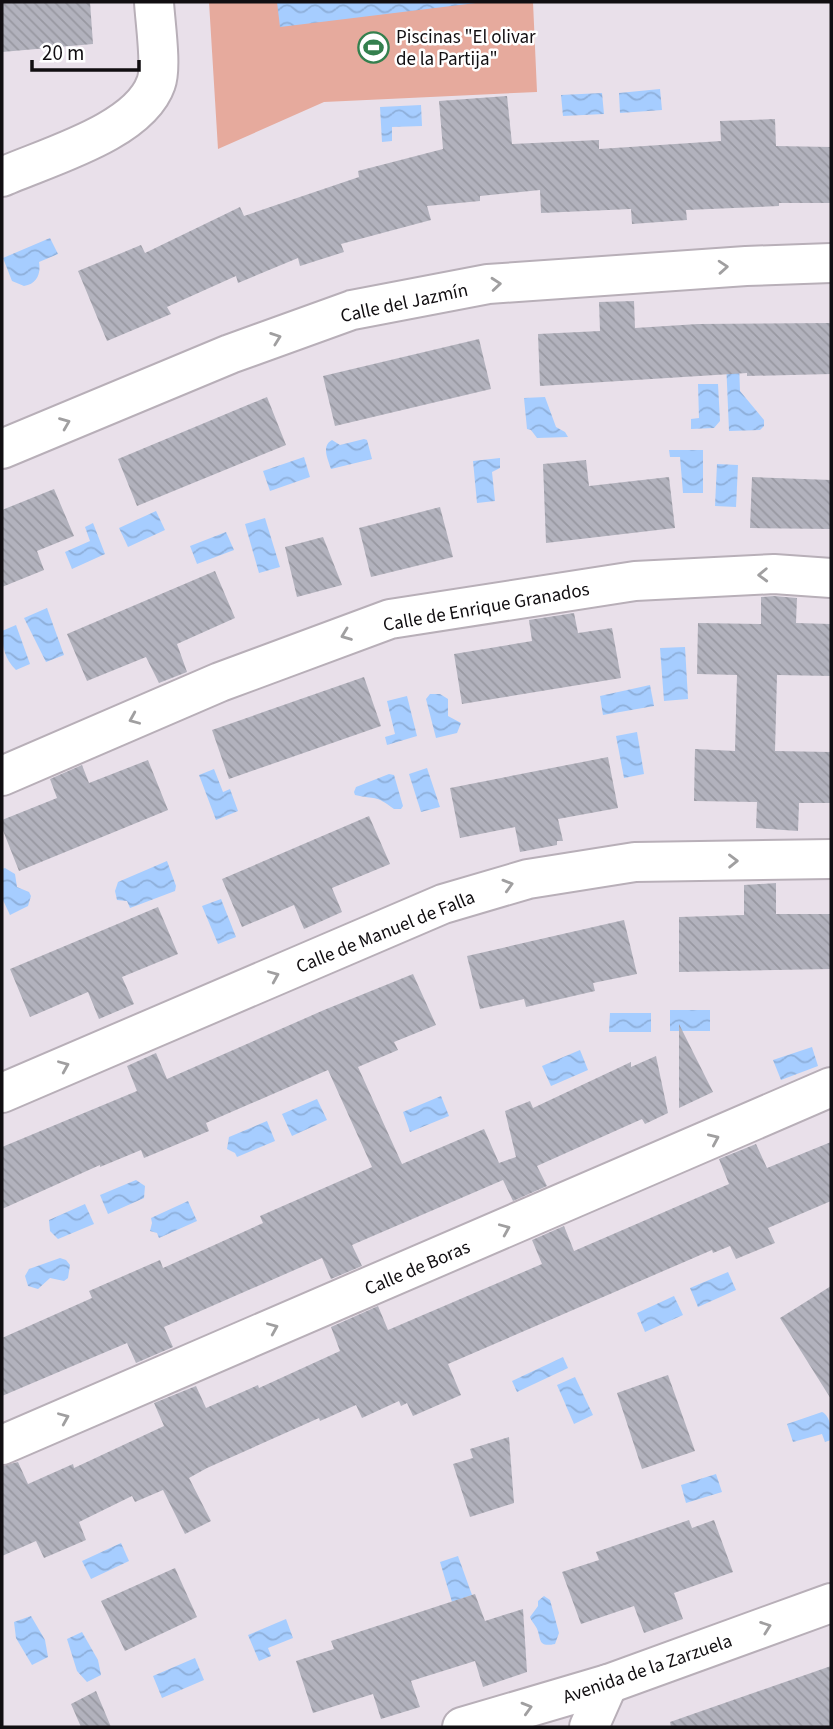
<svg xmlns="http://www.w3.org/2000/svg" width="833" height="1729" font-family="'Source Sans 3',sans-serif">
	<defs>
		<pattern id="water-waves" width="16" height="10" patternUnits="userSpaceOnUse" patternTransform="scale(1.75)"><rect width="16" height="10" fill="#a6cdff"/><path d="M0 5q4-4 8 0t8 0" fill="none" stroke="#8eafda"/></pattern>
		<pattern id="building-back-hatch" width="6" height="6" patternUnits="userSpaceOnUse" patternTransform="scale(1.75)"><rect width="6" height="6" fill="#b2b2bd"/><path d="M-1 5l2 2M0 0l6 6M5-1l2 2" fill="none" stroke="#9898a1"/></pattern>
	</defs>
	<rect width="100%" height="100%" fill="#e9e0ea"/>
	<!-- grass -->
	<path fill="#e6aa9d" d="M209,2H533L537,92L324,102L218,149Z"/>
	<!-- water -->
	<g fill="url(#water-waves)">
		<path d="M277,2H484L280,27Z"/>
		<path d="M660,89L662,110L620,113L619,93Z"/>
		<path d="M602,93L604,114L563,116L561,95Z"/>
		<path d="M421,105L422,126L392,127V141L382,142L380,107Z"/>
		<path d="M50,238L58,254L39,262C41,274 37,284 24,286L12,281L3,258Z"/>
		<path d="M738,336L740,391L764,420V426L760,430L729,431L725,337Z"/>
		<path d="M698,384H718L720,421L714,428L691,429V419L699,418Z"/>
		<path d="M545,397L556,427L565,432L568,437L537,438L531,430L527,429L524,398Z"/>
		<path d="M364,439L367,440L372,459L331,469C328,459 321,446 332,440L340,445Z"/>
		<path d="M669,450H703V493H683L680,457H670Z"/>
		<path d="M304,457L310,477L270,491L263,471Z"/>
		<path d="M500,458V468L492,472L495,501L477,503L473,461Z"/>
		<path d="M717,464L738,465L736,507L715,506Z"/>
		<path d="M156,511L165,530L128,547L119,528Z"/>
		<path d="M265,518L280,567L259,573L245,524Z"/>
		<path d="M93,523L105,554L72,569L65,552L90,541L85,527Z"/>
		<path d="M226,532L234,550L197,564L190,546Z"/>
		<path d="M47,608L64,655L46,662L24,618Z"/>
		<path d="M16,625L30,664L16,670C5,660 2,646 2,631Z"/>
		<path d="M685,647L688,699L664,701L660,648Z"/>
		<path d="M650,685L654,706L603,715L600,696Z"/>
		<path d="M430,694H440L448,699V716L461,723L457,733L436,738L426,699Z"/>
		<path d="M407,696L417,736L387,745L385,737L395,734L387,701Z"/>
		<path d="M637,732L644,774L624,778L616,736Z"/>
		<path d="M427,768L440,807L421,812L409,774Z"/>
		<path d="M214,769L223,792L230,789L238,811L216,820L199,775Z"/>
		<path d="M389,774L394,775L403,806L401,809H394C374,794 376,800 355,795L354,792L356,787Z"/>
		<path d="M167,861L176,886L175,891L130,908L127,901L117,900L115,891L118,882Z"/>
		<path d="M5,868L15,874L17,887L29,892L31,896L28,906L10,915L2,898V869Z"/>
		<path d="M221,899L236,937L218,944L202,906Z"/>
		<rect x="670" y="1010" width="40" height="21"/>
		<path d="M610,1013H651V1032H609Z"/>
		<path d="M812,1047L818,1066L781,1080L773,1060Z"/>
		<path d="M580,1050L588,1070L551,1086L542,1066Z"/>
		<path d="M441,1096L449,1116L410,1132L403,1112Z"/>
		<path d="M317,1099L327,1120L292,1136L282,1114Z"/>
		<path d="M267,1121L275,1141L237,1157L235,1153L227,1149L229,1137Z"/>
		<path d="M136,1180L145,1186L144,1198L108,1214L100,1195Z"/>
		<path d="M188,1201L197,1221L159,1238L157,1233L150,1231L152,1223L151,1218Z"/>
		<path d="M85,1204L94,1224L58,1239L50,1231L49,1220Z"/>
		<path d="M60,1258L66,1260L70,1265L68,1278L64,1281L50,1278L38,1289L28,1286L25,1276L29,1269Z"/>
		<path d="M728,1272L736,1290L698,1307L690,1288Z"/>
		<path d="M674,1296L683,1315L645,1332L637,1313Z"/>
		<path d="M563,1357L568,1368L517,1392L512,1381Z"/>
		<path d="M575,1377L593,1415L574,1424L557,1385Z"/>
		<path d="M822,1412C831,1416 831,1430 831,1440L825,1442L822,1434L793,1442L787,1424Z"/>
		<path d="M716,1474L722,1492L686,1503L681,1485Z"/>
		<path d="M121,1543L129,1561L91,1579L82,1561Z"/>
		<path d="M458,1556L472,1595L452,1602L440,1562Z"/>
		<path d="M544,1596L550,1600L559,1633L555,1644C536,1648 542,1637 536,1627C534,1624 531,1620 530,1617L538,1606V1601Z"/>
		<path d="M31,1616L45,1640L48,1657L32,1665L16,1638L14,1622Z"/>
		<path d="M286,1619L293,1638L268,1648L271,1656L259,1661L248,1635Z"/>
		<path d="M82,1632L98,1660L101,1675L87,1682L77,1671L67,1639Z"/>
		<path d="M195,1658L204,1680L162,1698L153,1676Z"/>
	</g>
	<!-- building -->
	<g fill="url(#building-back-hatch)">
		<path d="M2,2H90L93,44L2,52Z"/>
		<path d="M507,96L512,144L599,140V149L721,141L720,121L775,119L776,146L831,147V203H779V206L686,210L687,220L632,224L631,209L541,213L540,190L480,196V201L427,206L431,220L341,244L344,252L300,266L298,258L238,283L236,276L167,307L171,314L107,341L78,271L141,245L145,253L240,207L244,216L359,177L358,171L443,149L439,101Z"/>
		<path d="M634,301L635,328L698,324L831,323V374L747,376V373L540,386L538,334L600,331L599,302Z"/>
		<path d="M479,339L491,389L335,426L323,376Z"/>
		<path d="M267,397L286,445L137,506L118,459Z"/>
		<path d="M586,460L589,486L669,477L675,528L546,543L543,464Z"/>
		<path d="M752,477L831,480V529L750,528Z"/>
		<path d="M54,489L74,536L37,551L44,570L2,587V510Z"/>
		<path d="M440,507L453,557L371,577L359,528Z"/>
		<path d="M323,537L342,585L297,597L285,547Z"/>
		<path d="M215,571L235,618L177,644L187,672L159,683L146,657L87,681L67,634Z"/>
		<path d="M774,596L797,598L796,623L831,624V676L777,675L775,751L831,752V803H799L798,831L756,828L757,802L694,801L695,749L735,751L737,675L697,674L698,623L761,624V597Z"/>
		<path d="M574,613L578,633L612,628L621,678L462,704L454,654L532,641L529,620Z"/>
		<path d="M364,677L381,726L229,779L212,730Z"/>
		<path d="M608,757L618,808L558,819L563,841H557V845L520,852L515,827L460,838L450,788Z"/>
		<path d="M148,760L168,810L19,871L2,828V820L57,798L50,779L82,765L89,783Z"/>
		<path d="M369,816L390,864L332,888L342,912L304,929L294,905L242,927L222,879Z"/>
		<path d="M776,883V914H831V969L679,972V917L744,915V885Z"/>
		<path d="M158,907L178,954L122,977L134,1004L99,1019L88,992L30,1017L10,969Z"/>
		<path d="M624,920L637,974L593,983L595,991L526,1007L524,999L480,1009L467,956Z"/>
		<path d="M413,974L436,1025L394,1042L398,1050L358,1067L402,1164L484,1129L499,1163L516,1157L505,1111L530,1101L533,1108L631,1062V1067L656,1056L668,1113L645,1124L642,1119L537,1166L547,1186L513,1201L503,1180L352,1245L362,1266L331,1279L322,1258L164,1327L173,1347L136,1363L127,1343L2,1396V1338L92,1298L89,1291L160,1260L163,1268L201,1251L263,1223L260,1216L372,1167L328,1070L206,1123L209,1131L144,1158L141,1150L100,1167V1165L2,1209V1147L137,1091L127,1066L156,1053L167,1079L324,1010Z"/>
		<path d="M679,1024L713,1092L679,1108Z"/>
		<path d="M831,1142V1201L768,1228L775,1243L736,1259L730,1246L713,1253L712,1250L448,1364L461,1395L413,1416L407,1403L401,1406L399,1401L362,1418L356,1405L320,1421L319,1418L207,1468L189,1478L211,1521L185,1534L163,1490L135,1502L132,1496L79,1522L86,1540L44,1558L36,1541L2,1556V1466L18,1462L28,1484L73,1464L74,1468L164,1426L154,1403L196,1386L206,1408L258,1385L259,1388L340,1351L331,1327L378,1306L388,1330L542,1264L532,1240L564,1226L574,1251L729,1184L719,1159L756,1144L767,1168Z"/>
		<path d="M831,1286V1399L780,1318Z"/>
		<path d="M668,1375L695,1451L642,1469L617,1393Z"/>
		<path d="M509,1437L514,1503L470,1517L453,1464L473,1458L470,1449Z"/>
		<path d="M689,1520L692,1528L714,1520L733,1572L674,1593L683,1619L666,1625L644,1633L634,1606L581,1624L562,1572L599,1560L596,1552Z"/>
		<path d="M175,1568L197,1617L125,1651L101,1601Z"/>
		<path d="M475,1594L485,1621L523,1609L527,1672L483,1687L475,1661L411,1681L420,1707L381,1719L373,1694L313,1713L296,1661L334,1649L331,1641Z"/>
		<path d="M831,1666V1727H671L670,1722Z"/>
		<path d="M96,1691L111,1727H81L71,1704Z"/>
	</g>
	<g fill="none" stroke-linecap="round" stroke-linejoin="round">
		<defs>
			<g id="minor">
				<path d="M2,177C47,157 139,132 156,83C162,67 155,21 154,2"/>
				<path d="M2,449L230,354L352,310L488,284L746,266L831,263"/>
				<path d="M2,776L220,682L390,619L635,581L774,574L831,578"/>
				<path d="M2,1093L443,904L528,879L635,862L831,859"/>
				<path d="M2,1445L831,1087"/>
				<path d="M462,1727L608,1684L831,1603"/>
				<path d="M589,1727L608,1684"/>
			</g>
		</defs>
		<!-- minor casing -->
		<use href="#minor" stroke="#b8afb8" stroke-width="42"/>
		<!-- minor -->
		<use href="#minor" stroke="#fff" stroke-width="38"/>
	</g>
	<!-- one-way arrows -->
	<defs><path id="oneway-chevron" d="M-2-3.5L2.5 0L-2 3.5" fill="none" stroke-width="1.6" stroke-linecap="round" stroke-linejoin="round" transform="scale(1.75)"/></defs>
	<g stroke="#a09fa0">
		<use href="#oneway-chevron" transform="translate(723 267) rotate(-4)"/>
		<use href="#oneway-chevron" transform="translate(496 284) rotate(-5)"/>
		<use href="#oneway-chevron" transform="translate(276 338) rotate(-20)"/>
		<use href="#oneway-chevron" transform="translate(65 423) rotate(-22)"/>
		<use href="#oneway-chevron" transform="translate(763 575) rotate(178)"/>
		<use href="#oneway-chevron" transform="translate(346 635) rotate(159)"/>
		<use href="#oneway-chevron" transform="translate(134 719) rotate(157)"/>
		<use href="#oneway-chevron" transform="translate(733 861) rotate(-1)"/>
		<use href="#oneway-chevron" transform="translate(508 885) rotate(-16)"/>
		<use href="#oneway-chevron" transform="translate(274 976) rotate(-23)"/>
		<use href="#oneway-chevron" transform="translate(64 1066) rotate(-23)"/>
		<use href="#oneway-chevron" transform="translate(714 1139) rotate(-24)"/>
		<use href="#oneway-chevron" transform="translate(505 1229) rotate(-23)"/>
		<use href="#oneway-chevron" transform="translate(273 1328) rotate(-23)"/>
		<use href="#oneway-chevron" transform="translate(64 1418) rotate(-23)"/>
		<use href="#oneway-chevron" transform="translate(766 1627) rotate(-20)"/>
		<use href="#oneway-chevron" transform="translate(527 1708) rotate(-16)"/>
	</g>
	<!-- icons -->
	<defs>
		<symbol id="stadium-ring" viewBox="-11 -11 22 22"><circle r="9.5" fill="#fff" stroke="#34804e" stroke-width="1.5"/><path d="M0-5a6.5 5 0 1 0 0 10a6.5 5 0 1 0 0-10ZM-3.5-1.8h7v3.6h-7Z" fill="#34804e"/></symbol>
	</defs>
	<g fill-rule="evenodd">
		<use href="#stadium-ring" x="356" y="30" width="35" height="35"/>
	</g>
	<g text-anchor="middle" stroke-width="5" stroke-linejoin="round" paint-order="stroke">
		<!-- poi labels -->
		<g font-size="19" fill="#110e11" stroke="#fff" text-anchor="start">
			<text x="396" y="43">Piscinas "El olivar<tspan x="396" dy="22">de la Partija"</tspan></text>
		</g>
		<!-- street labels -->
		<g font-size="19" fill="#110e11" stroke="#fff">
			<text transform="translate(404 302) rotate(-12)" y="7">Calle del Jazmín</text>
			<text transform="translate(486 606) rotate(-10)" y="7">Calle de Enrique Granados</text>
			<text transform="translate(385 931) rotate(-22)" y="7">Calle de Manuel de Falla</text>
			<text transform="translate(417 1267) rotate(-23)" y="7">Calle de Boras</text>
			<text transform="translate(647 1668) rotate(-19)" y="7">Avenida de la Zarzuela</text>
		</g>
	</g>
	<!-- border -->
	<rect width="833" height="1729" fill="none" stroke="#110e11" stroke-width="7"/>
	<!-- scale -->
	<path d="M32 60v10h107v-10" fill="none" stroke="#110e11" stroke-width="3.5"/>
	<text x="42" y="60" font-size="21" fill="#110e11" stroke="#ffffff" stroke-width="5" paint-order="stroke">20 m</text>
</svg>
